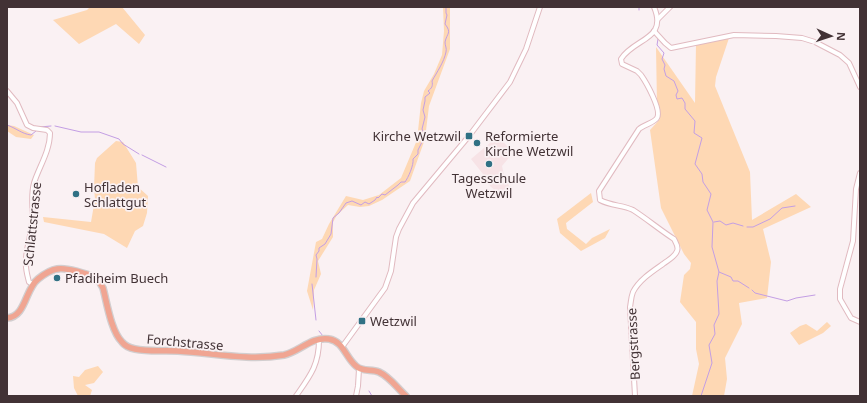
<svg xmlns="http://www.w3.org/2000/svg" width="867" height="403" font-family="'Noto Sans',sans-serif">
	<rect width="100%" height="100%" fill="#faf1f3"/>
	<!-- built -->
	<path fill="#f7e3e6" d="M497,137L500,138L513,153L502,166L504,175L510,188L505,199L490,186L483,174L471,159Z"/>
	<!-- green -->
	<g fill="#fed8b4">
		<path d="M90,7H122L145,35L139,44L116,24L79,44L53,20L87,10Z"/>
		<path d="M443,7H450V49L429,106L425,139L410,181L382,200L369,206L360,207L348,205L337,215L333,222V237L318,261L321,274L314,290L313,310L307,291L316,242L322,239L329,224L346,196L363,200L379,195L401,178L417,140L421,103L424,91L434,74L442,55L444,31Z"/>
		<path d="M730,35L716,77L715,86L750,172L752,220L796,194L811,207L763,229L771,262L767,298L739,303L742,324L725,358L727,379L724,396H692L699,364L696,349V322L680,302L684,275L690,269L691,263L684,254L661,208L650,130L660,119L657,105L656,47L695,103L696,44Z"/>
		<path d="M7,125L14,126L34,135L31,139L16,137L7,131Z"/>
		<path d="M116,141L123,142L136,163L138,187L148,196L147,213L143,226L135,231L127,248L104,234L44,222L43,217L91,222L95,199L94,188L95,163L97,158Z"/>
		<path d="M591,193L593,202L566,223L567,229L586,244L592,238L610,229L605,238L581,251L560,233L557,219Z"/>
		<path d="M827,322L831,326L823,333L799,345L790,333L800,326L806,324L817,331Z"/>
		<path d="M98,366L103,372L94,383L85,385L92,390L90,396H78L74,388L73,376L79,377L85,370Z"/>
	</g>
	<g fill="none" stroke-linecap="round" stroke-linejoin="round">
		<!-- stream -->
		<g stroke="#c39ee4" stroke-width="1">
			<path d="M639,7V10"/>
			<path d="M658,39L657,45L664,53L662,59L665,65L664,69L666,76L674,81L678,91L676,95L677,99L682,98L685,103V109L695,121L694,133L702,138L695,164L702,174L703,182L711,194L707,210L713,222L712,247L719,272L717,281L719,314L714,325L715,334L709,345L712,363L701,396"/>
			<path d="M7,125C16,128 22,134 31,135L36,131"/>
			<path d="M55,126L81,132H99L119,139L123,144L139,154"/>
			<path d="M40,127L51,126"/>
			<path d="M142,155L166,167"/>
			<path d="M714,222L720,221L726,225L733,223L743,226"/>
			<path d="M747,227H753L770,219L782,208L795,206"/>
			<path d="M719,272L731,277L733,281H738L749,288"/>
			<path d="M316,277L317,259L316,255L319,251V248L325,244L331,234L333,218L339,213L346,203L352,201L361,205L365,202L369,204L375,200L377,197L378,198L382,194L385,195L398,185L401,182H405C408,178 414,165 413,159L418,154V150L425,136L422,129L425,117L423,110L425,101V97L430,93L428,91C432,88 433,86 432,81C437,72 444,62 446,52C447,48 445,46 445,42C447,33 452,33 445,24L447,15L446,13V7"/>
			<path d="M312,284L316,320"/>
			<path d="M752,290L755,293L787,301L796,298L815,295"/>
			<path d="M319,331L323,336"/>
			<path d="M369,391L372,396"/>
		</g>
		<defs>
			<g id="minor">
				<path d="M658,19L670,7"/>
				<path d="M654,31L665,43L671,48L734,35L776,36L802,38L815,42L840,55L849,63L860,87"/>
				<path d="M7,91L17,103L27,125L33,128L47,130L50,133C50,151 39,167 34,183C30,197 34,210 32,223C31,236 26,248 26,260C25,268 27,274 29,282L33,284"/>
				<path d="M860,173L856,189L853,241L840,289V299L851,318L860,322"/>
				<path d="M342,347L385,288L391,271L396,237L399,229L413,203L469,136L510,82L526,49L540,7"/>
				<path d="M296,396C310,376 319,365 319,340"/>
				<path d="M356,396L358,386L359,369"/>
				<path d="M635,396L630,307C631,302 631,297 633,292C639,280 653,271 663,264C668,260 675,257 677,251C679,247 676,243 674,239C660,230 647,219 633,210C623,205 611,206 600,200L599,191L639,129C644,125 655,122 657,118C662,110 646,82 641,75L637,71L622,64L621,59C634,38 668,40 654,7"/>
			</g>
			<path id="major" d="M7,318C26,317 25,289 38,279C43,275 50,270 57,269C66,267 88,274 96,278C99,281 101,284 103,288C107,303 111,331 122,342C125,346 130,348 135,349C149,352 164,350 178,351C213,353 248,361 284,355C299,352 312,336 329,339C343,341 346,358 356,366C362,372 371,369 379,372C390,377 397,388 406,396"/>
		</defs>
		<!-- minor casing -->
		<use href="#minor" stroke="#e1bac0" stroke-width="6"/>
		<!-- major casing -->
		<use href="#major" stroke="#d2cecf" stroke-width="8"/>
		<!-- minor -->
		<use href="#minor" stroke="#fff" stroke-width="4"/>
		<!-- major -->
		<use href="#major" stroke="#f0a592" stroke-width="5.5"/>
	</g>
	<!-- markers -->
	<g fill="#307184" stroke="#faf1f3" stroke-width="1.5">
		<rect x="465" y="132" width="8" height="8" rx="2"/>
		<circle cx="477" cy="143" r="4"/>
		<circle cx="489" cy="164" r="4"/>
		<circle cx="76" cy="194" r="4"/>
		<circle cx="57" cy="278" r="4"/>
		<rect x="358" y="317" width="8" height="8" rx="2"/>
	</g>
	<g text-anchor="middle" stroke-width="3.5" stroke-linejoin="round" paint-order="stroke">
		<!-- poi labels -->
		<g font-size="13" fill="#423235" stroke="#faf1f3" text-anchor="start">
			<text x="461" y="141" text-anchor="end">Kirche Wetzwil</text>
			<text x="485" y="141">Reformierte<tspan x="485" dy="15">Kirche Wetzwil</tspan></text>
			<text x="489" y="183" text-anchor="middle">Tagesschule<tspan x="489" dy="15">Wetzwil</tspan></text>
			<text x="84" y="192">Hofladen<tspan x="84" dy="15">Schlattgut</tspan></text>
			<text x="65" y="283">Pfadiheim Buech</text>
			<text x="370" y="326">Wetzwil</text>
		</g>
		<!-- street labels -->
		<g font-size="13" fill="#423235" stroke="#faf1f3">
			<text transform="translate(32 224) rotate(-84)" y="5">Schlattstrasse</text>
			<text transform="translate(185 342) rotate(5)" y="5">Forchstrasse</text>
			<text transform="translate(633 344) rotate(-93)" y="5">Bergstrasse</text>
		</g>
	</g>
	<!-- border -->
	<rect width="867" height="403" fill="none" stroke="#423235" stroke-width="16"/>
	<!-- north arrow -->
	<g transform="translate(831 36) rotate(93)" stroke="#faf1f3" stroke-width="3" paint-order="stroke">
	<path d="M0-3L7 15L0 10L-7 15Z" fill="#423235"/>
	<text y="-6" font-size="11" font-weight="bold" text-anchor="middle" fill="#423235">N</text>
	</g>
</svg>
